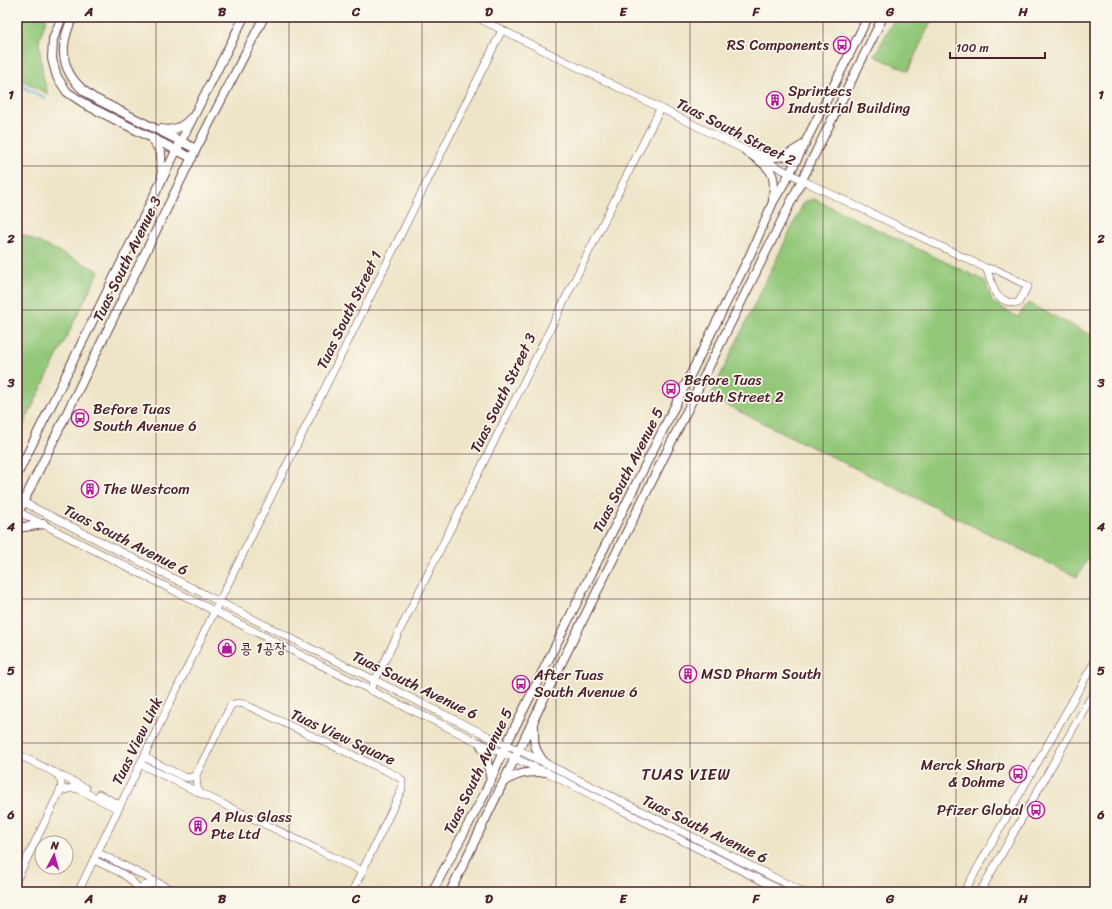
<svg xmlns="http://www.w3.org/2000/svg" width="1112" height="909" font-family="Sriracha,'Poor Story',sans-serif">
	<rect width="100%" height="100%" fill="#fbf7ec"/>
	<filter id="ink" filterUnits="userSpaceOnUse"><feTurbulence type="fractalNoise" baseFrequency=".025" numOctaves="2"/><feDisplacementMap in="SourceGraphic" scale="8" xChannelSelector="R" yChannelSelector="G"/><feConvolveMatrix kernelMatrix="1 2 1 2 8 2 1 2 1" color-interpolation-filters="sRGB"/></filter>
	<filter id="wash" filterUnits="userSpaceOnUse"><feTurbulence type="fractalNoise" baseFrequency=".012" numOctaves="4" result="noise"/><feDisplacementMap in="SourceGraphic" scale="16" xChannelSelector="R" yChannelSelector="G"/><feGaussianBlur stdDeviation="0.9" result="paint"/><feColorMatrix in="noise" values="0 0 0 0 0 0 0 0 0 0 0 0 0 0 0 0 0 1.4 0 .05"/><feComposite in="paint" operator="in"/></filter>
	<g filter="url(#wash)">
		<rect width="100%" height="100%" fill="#eee5c8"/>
		<!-- green -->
		<g fill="#92c778" stroke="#6e7352">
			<path d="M17,17H47L39,41L43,76L48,94L17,78Z"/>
			<path d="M895,17H933L908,71L875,56Z"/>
			<path d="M814,199L985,281L992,302L1018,317L1028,303L1095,337V547L1077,577L710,397L804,202Z"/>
			<path d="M17,232L99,271L17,438Z"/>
		</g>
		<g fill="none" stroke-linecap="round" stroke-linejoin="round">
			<!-- stream -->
			<path stroke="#5bbcda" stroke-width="2" d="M17,84L45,98"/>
		</g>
	</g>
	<g filter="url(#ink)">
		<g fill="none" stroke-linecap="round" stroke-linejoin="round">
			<defs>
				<g id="minor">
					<path d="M476,17L751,153"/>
					<path d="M760,158L810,184L986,268L997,270L1028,286L1018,303C1011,304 1001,300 996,294L986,268"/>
					<path d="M17,499L326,656L506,745L519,750L803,892"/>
					<path d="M17,511L370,690L480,743L546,772L784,892"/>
					<path d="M370,690L660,109"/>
					<path d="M17,754L86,788"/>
					<path d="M144,757L184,777L189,778L196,775"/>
					<path d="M140,764L362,871"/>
					<path d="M56,773C61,779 63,784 60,791"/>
					<path d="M200,793L197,787L196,775L231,705L237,703L244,704L397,776L402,780V789L352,892"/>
					<path d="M99,794L120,805"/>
					<path d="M97,852L176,892"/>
					<path d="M94,860C109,868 129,873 138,889"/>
					<path d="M17,879L60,791L72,788L78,789L118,809"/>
					<path d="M138,889L146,885L158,883"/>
					<path d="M78,892L221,598L502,30"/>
					<path d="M964,892L1095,661"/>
					<path d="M980,892L1095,690"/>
				</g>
				<g id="major">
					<path d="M62,17L53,39L52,59L57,77L67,92L88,106L192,158"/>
					<path d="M73,17C56,51 62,77 94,98L196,149"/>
					<path d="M161,129C173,132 183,127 191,118"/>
					<path d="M153,140L161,153L162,178"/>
					<path d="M746,151C755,158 771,166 773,178C775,185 773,193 773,200"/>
					<path d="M753,153L768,158L785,156L805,144"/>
					<path d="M17,475L176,151L244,17"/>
					<path d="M17,515L196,149L264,17"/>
					<path d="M17,528L44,524"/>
					<path d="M534,723C534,742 532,747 545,763"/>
					<path d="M480,743L485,753L491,780"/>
					<path d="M505,781C520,772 529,772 546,772"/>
					<path d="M432,892L483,797L506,745L750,255L773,202L790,173L868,17"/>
					<path d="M450,892L546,694L883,17"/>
				</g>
			</defs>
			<!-- minor casing -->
			<use href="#minor" stroke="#633d43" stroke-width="8"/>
			<!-- major casing -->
			<use href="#major" stroke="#633d43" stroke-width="10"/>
			<!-- minor -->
			<use href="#minor" stroke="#fff" stroke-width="7"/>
			<!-- major -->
			<use href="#major" stroke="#fff" stroke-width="8"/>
		</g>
	</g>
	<!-- grid -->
	<path fill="none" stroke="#4a1f2b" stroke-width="1" stroke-opacity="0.55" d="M156,17V892M289,17V892M422,17V892M556,17V892M690,17V892M823,17V892M956,17V892M17,166H1095M17,310H1095M17,454H1095M17,599H1095M17,743H1095"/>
	<!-- icons -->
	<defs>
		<symbol id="bus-ring" viewBox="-11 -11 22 22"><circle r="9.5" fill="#fbf7ec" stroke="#b5179e" stroke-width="1.5"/><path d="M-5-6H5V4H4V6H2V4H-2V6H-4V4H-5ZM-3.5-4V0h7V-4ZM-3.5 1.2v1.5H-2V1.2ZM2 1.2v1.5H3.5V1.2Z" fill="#b5179e"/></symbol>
		<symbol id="building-ring" viewBox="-11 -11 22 22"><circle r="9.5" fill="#fbf7ec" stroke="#b5179e" stroke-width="1.5"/><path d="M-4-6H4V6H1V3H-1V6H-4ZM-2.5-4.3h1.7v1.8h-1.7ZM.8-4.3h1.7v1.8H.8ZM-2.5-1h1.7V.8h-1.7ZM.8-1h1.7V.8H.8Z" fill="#b5179e"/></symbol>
		<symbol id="shop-ring" viewBox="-11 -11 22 22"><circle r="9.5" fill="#fbf7ec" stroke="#b5179e" stroke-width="1.5"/><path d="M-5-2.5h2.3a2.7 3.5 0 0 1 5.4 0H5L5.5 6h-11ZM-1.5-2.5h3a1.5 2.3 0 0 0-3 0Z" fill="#b5179e"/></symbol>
	</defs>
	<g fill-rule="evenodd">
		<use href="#bus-ring" x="832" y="35" width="20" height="20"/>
		<use href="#building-ring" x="765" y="90" width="20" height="20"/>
		<use href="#bus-ring" x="661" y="379" width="20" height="20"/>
		<use href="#bus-ring" x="70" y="408" width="20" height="20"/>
		<use href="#building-ring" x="80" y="479" width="20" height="20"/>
		<use href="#shop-ring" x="217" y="638" width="20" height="20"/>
		<use href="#building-ring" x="678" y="664" width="20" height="20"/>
		<use href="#bus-ring" x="511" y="674" width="20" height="20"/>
		<use href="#bus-ring" x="1008" y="764" width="20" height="20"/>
		<use href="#bus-ring" x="1026" y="800" width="20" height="20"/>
		<use href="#building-ring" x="188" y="816" width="20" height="20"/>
	</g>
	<g text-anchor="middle" stroke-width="3.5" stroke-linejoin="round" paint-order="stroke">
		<!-- poi labels -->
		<g font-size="15" fill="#4a1f2b" stroke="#fbf7ec" text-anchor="start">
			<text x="829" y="50" text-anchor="end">RS Components</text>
			<text x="788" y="96">Sprintecs<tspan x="788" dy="17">Industrial Building</tspan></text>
			<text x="684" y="385">Before Tuas<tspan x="684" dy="17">South Street 2</tspan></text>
			<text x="93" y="414">Before Tuas<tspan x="93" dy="17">South Avenue 6</tspan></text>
			<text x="103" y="494">The Westcom</text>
			<text x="240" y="653">콩 1공장</text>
			<text x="701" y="679">MSD Pharm South</text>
			<text x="534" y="680">After Tuas<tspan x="534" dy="17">South Avenue 6</tspan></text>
			<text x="1005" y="770" text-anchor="end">Merck Sharp<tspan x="1005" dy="17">&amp; Dohme</tspan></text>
			<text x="1023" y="815" text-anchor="end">Pfizer Global</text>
			<text x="211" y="822">A Plus Glass<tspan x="211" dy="17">Pte Ltd</tspan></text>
		</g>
		<!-- street labels -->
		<g font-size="15" fill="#4a1f2b" stroke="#fbf7ec">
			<text transform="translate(736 132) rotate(27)" y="5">Tuas South Street 2</text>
			<text transform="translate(127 259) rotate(-64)" y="5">Tuas South Avenue 3</text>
			<text transform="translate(349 310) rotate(-64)" y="5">Tuas South Street 1</text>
			<text transform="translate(503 393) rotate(-64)" y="5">Tuas South Street 3</text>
			<text transform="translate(628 470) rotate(-63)" y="5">Tuas South Avenue 5</text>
			<text transform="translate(126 540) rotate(27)" y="5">Tuas South Avenue 6</text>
			<text transform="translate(415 685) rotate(26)" y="5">Tuas South Avenue 6</text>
			<text transform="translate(343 737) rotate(25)" y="5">Tuas View Square</text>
			<text transform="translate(137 741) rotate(-64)" y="5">Tuas View Link</text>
			<text transform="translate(478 771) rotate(-64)" y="5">Tuas South Avenue 5</text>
			<text transform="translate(705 829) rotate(26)" y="5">Tuas South Avenue 6</text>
		</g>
		<!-- neighbourhood labels -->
		<g font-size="16" letter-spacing="1" fill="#4a1f2b" stroke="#fbf7ec">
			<text x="686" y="780">TUAS VIEW</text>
		</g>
	</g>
	<!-- margin -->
	<rect width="1112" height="909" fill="none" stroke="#fbf7ec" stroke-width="44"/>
	<!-- north arrow -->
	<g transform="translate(54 855) rotate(6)"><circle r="19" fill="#fbf7ec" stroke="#b4a19f"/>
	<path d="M0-3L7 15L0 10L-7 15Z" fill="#b5179e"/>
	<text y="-6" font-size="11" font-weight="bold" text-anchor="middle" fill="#4a1f2b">N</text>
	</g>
	<!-- scale -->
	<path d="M950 52v6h95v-6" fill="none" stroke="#4a1f2b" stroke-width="2"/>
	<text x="956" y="52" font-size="12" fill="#4a1f2b" stroke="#fbf7ec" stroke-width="3" paint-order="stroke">100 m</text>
	<rect x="22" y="22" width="1068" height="865" fill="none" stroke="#4a1f2b" stroke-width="1.5"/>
	<g font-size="13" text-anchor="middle" font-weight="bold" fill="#4a1f2b">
		<text x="89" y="16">A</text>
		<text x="222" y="16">B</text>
		<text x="356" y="16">C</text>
		<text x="489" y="16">D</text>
		<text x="623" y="16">E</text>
		<text x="756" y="16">F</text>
		<text x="890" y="16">G</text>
		<text x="1023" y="16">H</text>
		<text x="11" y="99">1</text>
		<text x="1101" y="99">1</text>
		<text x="11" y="243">2</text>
		<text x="1101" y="243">2</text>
		<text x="11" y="387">3</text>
		<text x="1101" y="387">3</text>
		<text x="11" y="531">4</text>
		<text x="1101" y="531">4</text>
		<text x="11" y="675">5</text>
		<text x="1101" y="675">5</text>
		<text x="11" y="819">6</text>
		<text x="1101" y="819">6</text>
		<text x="89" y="903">A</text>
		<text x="222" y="903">B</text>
		<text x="356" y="903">C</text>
		<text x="489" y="903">D</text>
		<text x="623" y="903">E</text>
		<text x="756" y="903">F</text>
		<text x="890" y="903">G</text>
		<text x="1023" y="903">H</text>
	</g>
</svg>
